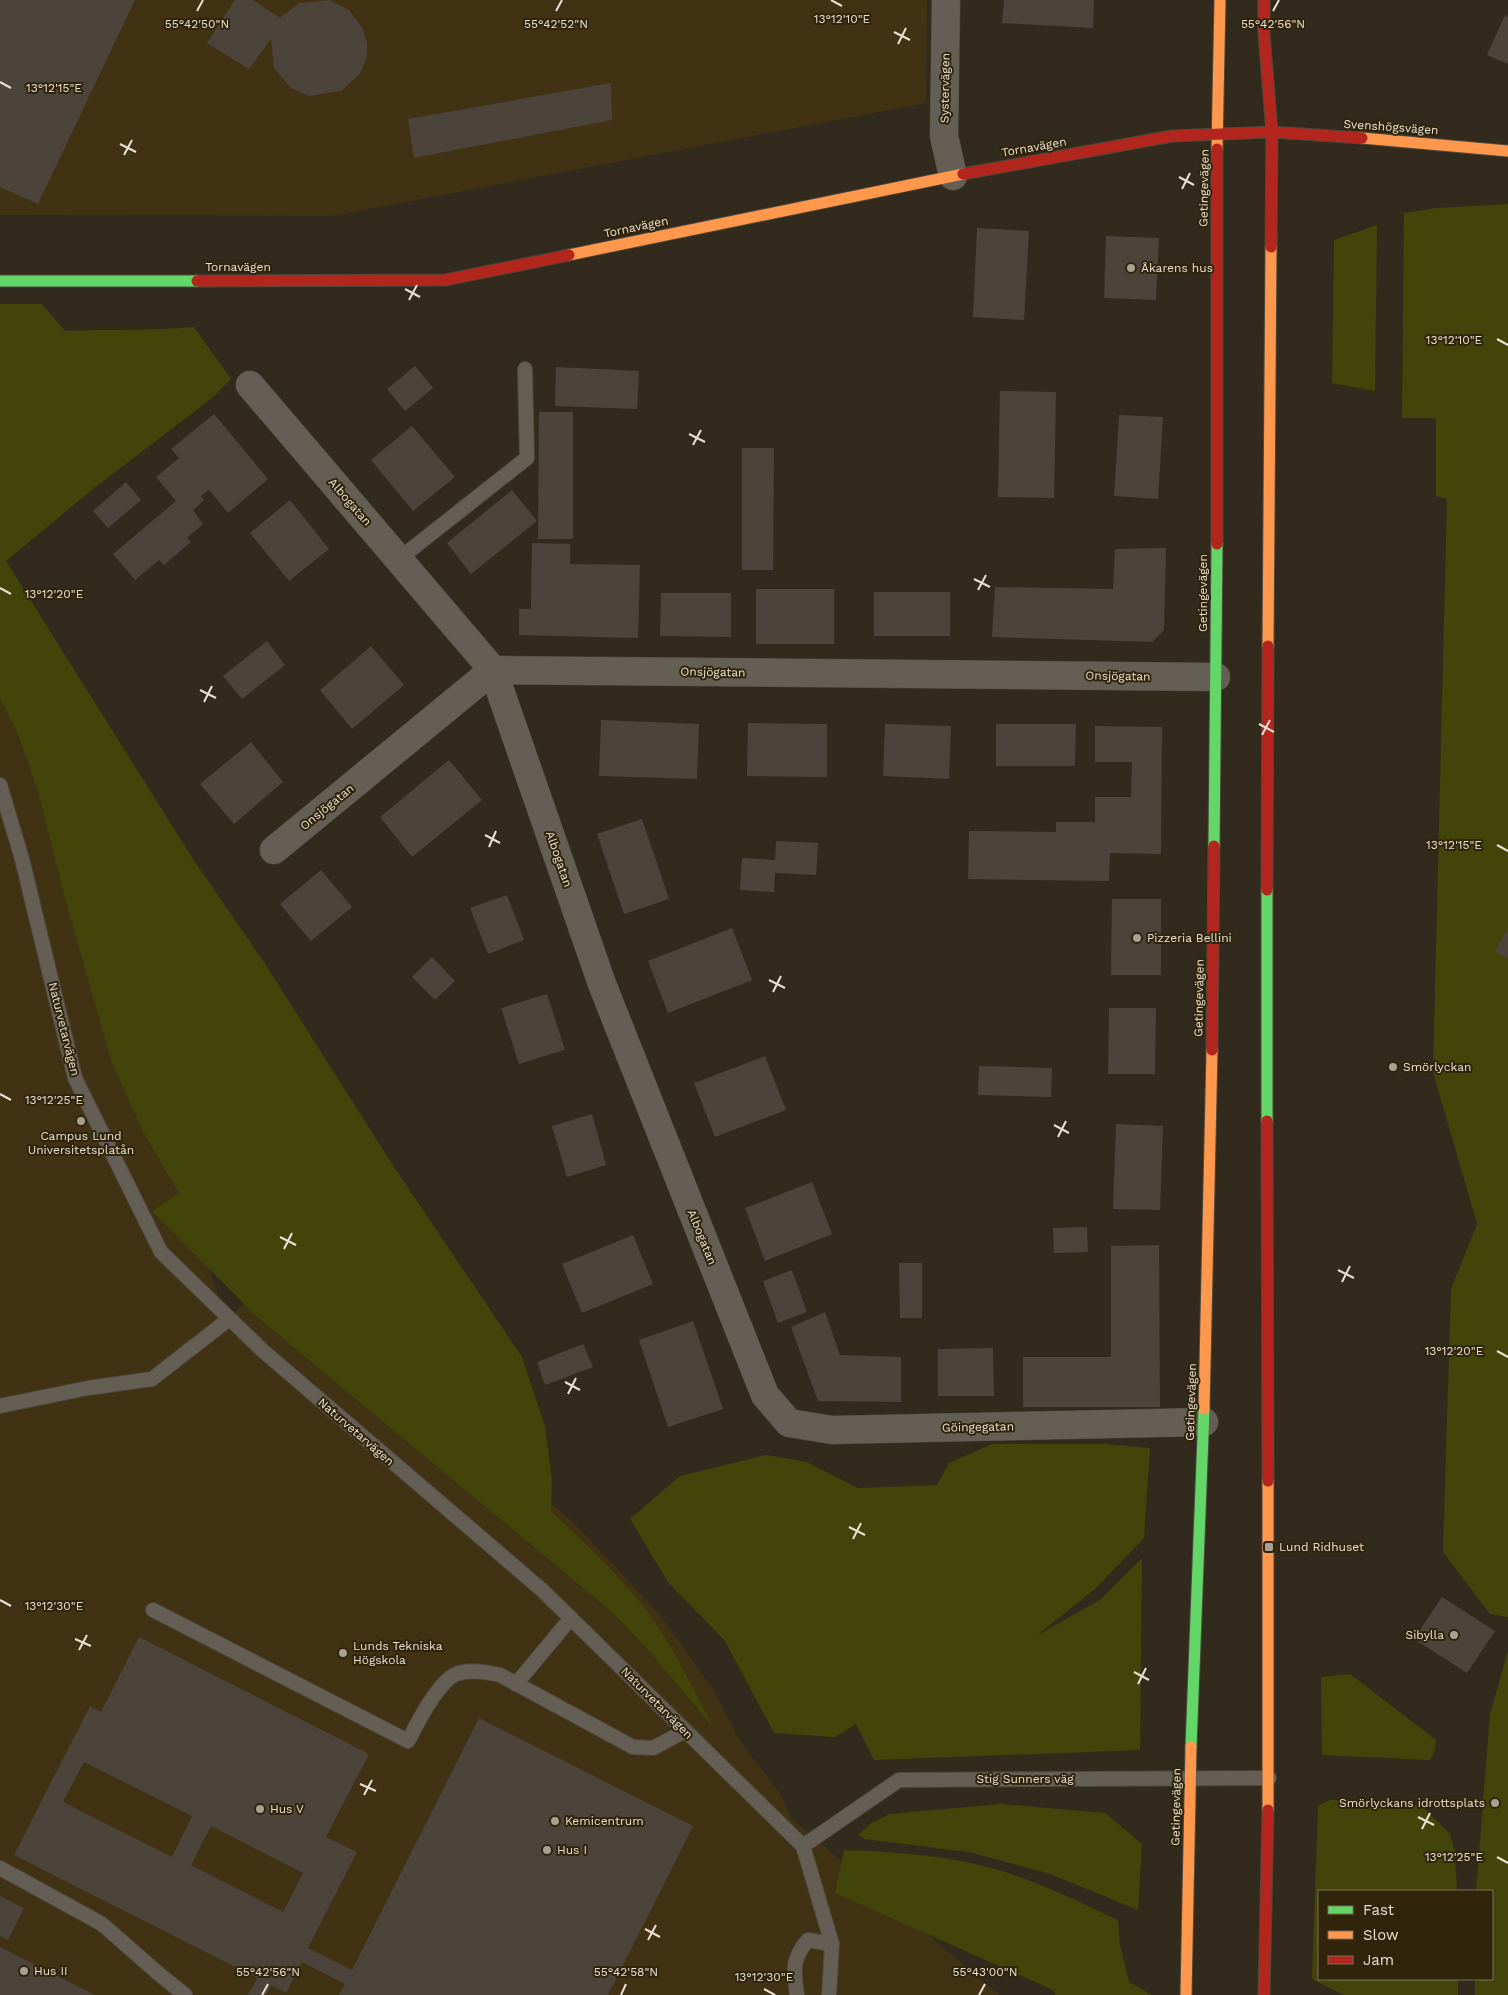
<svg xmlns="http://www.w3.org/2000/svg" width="1508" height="1995" font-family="'Work Sans',sans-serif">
	<rect width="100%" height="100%" fill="#322b1d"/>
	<!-- built -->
	<g fill="#413213">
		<path d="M0,0H927L926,103L332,216L0,215Z"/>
		<path d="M0,689L76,858L224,1314L229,1318L285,1260L392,1365L576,1525L661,1616L713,1689L740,1741L779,1792L791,1818L999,1995H0Z"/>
	</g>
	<!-- green -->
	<g fill="#43440a">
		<path d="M1508,204V1617L1490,1614L1443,1552L1451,1289L1477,1224L1433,1072L1447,499L1436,496V418H1402L1404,213L1437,208Z"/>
		<path d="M1377,225L1375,391L1332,383L1334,240Z"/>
		<path d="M0,304H42L65,331C108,329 151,331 194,327L231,379L212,398L93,489L6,561L193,859L264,962L392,1164L522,1357L545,1426L552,1480L551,1511C579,1538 609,1565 634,1595C668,1634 690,1683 714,1728L644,1645L611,1611L255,1315L152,1211L179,1193L143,1132L111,1060L66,902L38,791L18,734L0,698Z"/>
		<path d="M992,1444H1105L1150,1448L1144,1538L1095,1589L1036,1636L1100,1600L1142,1558L1140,1750L874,1760L856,1724L835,1737L774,1733L725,1641L668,1582L630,1519L680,1476L766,1455L807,1462L858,1488L937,1485L949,1463Z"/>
		<path d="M1508,1651V1995H1475V1979H1492V1891H1476L1490,1714Z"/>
		<path d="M1350,1674L1436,1740L1435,1749L1430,1760L1322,1755L1321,1677Z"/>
		<path d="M1330,1800L1406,1801L1425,1809L1450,1834L1455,1852L1457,1891H1319V1979H1458V1995H1344L1312,1979L1318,1806Z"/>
		<path d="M1000,1804L1105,1813L1142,1844L1138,1910L1050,1874L969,1852L864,1839L858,1835L871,1823L890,1814Z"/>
		<path d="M844,1850C894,1852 946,1855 995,1869C1037,1881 1078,1901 1118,1920L1120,1944L1129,1982L1152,1995H1056L1053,1990L835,1893Z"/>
	</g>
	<!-- building -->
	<g fill="#4c433b" fill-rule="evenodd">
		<path d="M0,0H135L38,204L0,187Z"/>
		<path d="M235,0H253L280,18L299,3L329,0L349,10L363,29L367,43V57L360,74L341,91L309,96L291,88L274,68L271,39L249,69L207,43Z"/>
		<path d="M1004,0H1094L1093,28L1002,23Z"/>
		<path d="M1505,15L1508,17V64L1487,55Z"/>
		<path d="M611,83L612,120L414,158L408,119Z"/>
		<path d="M977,228L1029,231L1024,320L973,317Z"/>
		<path d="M1106,236L1159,238L1156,300L1104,298Z"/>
		<path d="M415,366L433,388L405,411L387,389Z"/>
		<path d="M556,367L639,371L637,409L555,406Z"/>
		<path d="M1000,391L1056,392L1054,498L998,497Z"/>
		<path d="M539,412H573V539H538Z"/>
		<path d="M214,414L268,479L228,513L209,490L201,496L204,500L193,510L203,524L187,538L191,542L164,565L159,560L135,580L113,554L176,501L156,477L179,458L171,449Z"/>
		<path d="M1119,415L1163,417L1158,499L1114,496Z"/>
		<path d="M412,426L455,477L413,511L371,460Z"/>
		<path d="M742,448H774L773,570H742Z"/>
		<path d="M126,482L141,500L108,528L93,511Z"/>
		<path d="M512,490L537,521L471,574L447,543Z"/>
		<path d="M290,500L329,549L289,581L250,533Z"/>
		<path d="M532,543L570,544V564L640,565L638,638L519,635V609H531Z"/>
		<path d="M1166,548L1164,630L1152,642L992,637L995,587L1113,589L1115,549Z"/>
		<rect x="756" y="589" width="78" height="55"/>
		<rect x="874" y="592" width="76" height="44"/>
		<path d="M661,593H731V637L660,636Z"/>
		<path d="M267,641L285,665L242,699L223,676Z"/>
		<path d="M371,646L404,685L352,729L320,690Z"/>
		<path d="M601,720L699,724L697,779L599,776Z"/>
		<path d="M748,723L827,724V777L747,776Z"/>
		<path d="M885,724L951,726L949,779L883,776Z"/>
		<path d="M996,724H1076L1075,766H996Z"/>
		<path d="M1095,726L1162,727L1161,854L1110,853L1109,881L968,879L969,831L1056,832V822H1095V797H1131L1132,762H1095Z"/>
		<path d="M251,742L283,782L234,824L200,784Z"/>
		<path d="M449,760L482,800L412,857L380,817Z"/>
		<path d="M642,819L669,899L624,914L597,834Z"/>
		<path d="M776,841L818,843L816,875L775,873L774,892L740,890L742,858L775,860Z"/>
		<path d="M321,870L352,907L311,941L280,904Z"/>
		<path d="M507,895L524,940L488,954L470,908Z"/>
		<path d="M1112,899H1161V975H1111Z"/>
		<path d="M1508,927V958L1495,952Z"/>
		<path d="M732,928L752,980L668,1013L648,961Z"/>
		<path d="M432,957L455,981L435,1000L412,977Z"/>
		<path d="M547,994L565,1050L519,1064L501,1008Z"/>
		<path d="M1109,1008H1156L1155,1074H1108Z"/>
		<path d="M765,1056L786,1110L715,1137L694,1083Z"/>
		<path d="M979,1066L1052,1068L1051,1097L978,1095Z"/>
		<path d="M592,1114L606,1165L567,1177L552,1126Z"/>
		<path d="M1116,1124L1163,1126L1160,1210L1113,1209Z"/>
		<path d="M812,1182L832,1234L765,1261L745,1208Z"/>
		<path d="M1087,1227L1088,1252L1054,1253L1053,1228Z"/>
		<path d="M633,1235L653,1284L582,1313L562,1264Z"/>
		<path d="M1159,1245L1160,1407H1023V1357H1111V1246Z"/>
		<path d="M899,1263H922V1318H900Z"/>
		<path d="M792,1270L807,1312L778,1323L763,1281Z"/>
		<path d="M825,1312L840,1355L901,1357V1402L818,1401L791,1327Z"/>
		<path d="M693,1321L723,1409L668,1427L639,1340Z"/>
		<path d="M583,1344L593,1367L545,1385L537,1362Z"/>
		<path d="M993,1348L994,1396H938V1349Z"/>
		<path d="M1442,1597L1495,1631L1467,1673L1414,1639Z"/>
		<path d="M139,1637L369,1754L326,1837L357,1852L308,1948L352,1970L479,1718L693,1826L608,1995H339L345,1984L302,1962L286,1993L271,1985L266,1995H248L257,1978L14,1855L90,1706L101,1712ZM84,1762L192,1816L172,1857L63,1802ZM211,1826L303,1873L283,1912L191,1865Z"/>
		<path d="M0,1896L24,1908L8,1940L0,1936Z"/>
		<path d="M0,1947L95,1995H0Z"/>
	</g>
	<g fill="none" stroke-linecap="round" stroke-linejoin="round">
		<defs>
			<g id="lane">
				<path d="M399,559L527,458L525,369"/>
				<path d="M0,785L22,859L75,1078L161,1252L262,1350L542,1590L803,1846L832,1944L829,1995"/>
				<path d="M0,1406L88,1388L152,1379L229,1319"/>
				<path d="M153,1610L408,1741C418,1722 434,1690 451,1677C462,1668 487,1672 500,1675L633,1747L653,1748L685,1731"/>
				<path d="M516,1684L571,1618"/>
				<path d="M803,1846L899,1780L1269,1778"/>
				<path d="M0,1868L102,1924L159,1974L185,1995"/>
				<path d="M797,1995C794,1972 791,1959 808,1940L832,1944"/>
			</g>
			<g id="street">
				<path d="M946,0L944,136L953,176"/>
				<path d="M250,385L493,670L602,984L765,1395L789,1423L832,1430L1204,1422"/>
				<path d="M274,850L493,670L1216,677"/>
			</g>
			<g id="fast">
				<path d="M0,281H197"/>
				<path d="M1214,846L1217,544"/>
				<path d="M1267,1121V890"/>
				<path d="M1191,1747L1204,1409"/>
			</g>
			<g id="slow">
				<path d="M1362,138L1508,151"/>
				<path d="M1217,149L1220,0"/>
				<path d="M569,255L963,174"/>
				<path d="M1268,646L1271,247"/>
				<path d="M1204,1409L1212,1050"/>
				<path d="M1268,1481V1810"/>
				<path d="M1186,1995L1191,1747"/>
			</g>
			<g id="jam">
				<path d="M1264,0V34L1272,132L1271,247"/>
				<path d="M963,174L1172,136L1272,132L1362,138"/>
				<path d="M197,281L445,280L569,255"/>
				<path d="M1217,544V149"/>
				<path d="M1267,890L1268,646"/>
				<path d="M1212,1050L1214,846"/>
				<path d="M1267,1121L1268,1481"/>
				<path d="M1264,1995L1268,1810"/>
			</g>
		</defs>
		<!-- lane casing -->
		<use href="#lane" stroke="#4e483d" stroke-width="16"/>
		<!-- street casing -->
		<use href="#street" stroke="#4e483d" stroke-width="29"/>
		<!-- fast casing -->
		<use href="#fast" stroke="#4e483d" stroke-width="13"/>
		<!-- slow casing -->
		<use href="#slow" stroke="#4e483d" stroke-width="13"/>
		<!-- jam casing -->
		<use href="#jam" stroke="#4e483d" stroke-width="13"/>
		<!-- lane -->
		<use href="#lane" stroke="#645e54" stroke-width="14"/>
		<!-- street -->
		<use href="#street" stroke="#645e54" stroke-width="28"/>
		<!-- fast -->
		<use href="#fast" stroke="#63d668" stroke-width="11"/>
		<!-- slow -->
		<use href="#slow" stroke="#ff974d" stroke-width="11"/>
		<!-- jam -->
		<use href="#jam" stroke="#b3261e" stroke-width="11"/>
	</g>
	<!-- ticks -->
	<path fill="none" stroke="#e8e0d2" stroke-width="2" d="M831,0L842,6M197,11L203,0M556,11L562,0M1273,11L1279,0M894,32L910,40M898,44L906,28M0,82L11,88M120,144L136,152M124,155L132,140M1179,177L1194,185M1182,189L1190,173M405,289L420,297M409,300L417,285M1497,339L1508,345M689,434L705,442M693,445L701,430M974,579L990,587M0,588L11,594M978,590L986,575M200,690L216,698M204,702L212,686M1259,724L1274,732M1262,735L1270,720M485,835L500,843M1497,845L1508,851M489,847L496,831M769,980L785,988M773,992L781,976M0,1094L11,1100M1054,1125L1069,1133M1058,1137L1066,1121M280,1237L296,1245M284,1249L292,1233M1338,1270L1354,1278M1342,1282L1350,1266M1497,1351L1508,1357M565,1382L580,1390M568,1394L576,1378M849,1527L865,1535M853,1539L861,1523M0,1600L11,1606M75,1639L91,1646M79,1650L87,1635M1134,1672L1149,1680M1138,1684L1146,1668M360,1784L376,1791M364,1795L372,1780M1418,1817L1434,1825M1422,1829L1430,1813M1497,1857L1508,1863M645,1929L660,1937M648,1940L656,1925M764,1989L775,1995M262,1995L268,1984M621,1995L626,1984M979,1995L985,1984"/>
	<!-- markers -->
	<g fill="#a8a193" stroke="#30240b" stroke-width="2">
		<circle cx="1131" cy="268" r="5"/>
		<circle cx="1137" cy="938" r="5"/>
		<circle cx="1393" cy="1067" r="5"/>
		<circle cx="81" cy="1121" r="5"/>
		<rect x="1264" y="1542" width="10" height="10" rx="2.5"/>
		<circle cx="1454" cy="1635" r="5"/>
		<circle cx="343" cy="1653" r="5"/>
		<circle cx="1495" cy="1803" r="5"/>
		<circle cx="260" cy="1809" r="5"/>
		<circle cx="555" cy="1821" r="5"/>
		<circle cx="547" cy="1850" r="5"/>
		<circle cx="24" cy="1971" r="5"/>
	</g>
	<g text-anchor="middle" stroke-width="4" stroke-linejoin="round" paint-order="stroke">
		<!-- street labels -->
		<g font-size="12" fill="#e8e0d2" stroke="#30240b">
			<text transform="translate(945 88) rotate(-89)" y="4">Systervägen</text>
			<text transform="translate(1391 127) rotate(4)" y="4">Svenshögsvägen</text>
			<text transform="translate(1034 147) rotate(-10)" y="4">Tornavägen</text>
			<text transform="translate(1204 188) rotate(-89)" y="4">Getingevägen</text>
			<text transform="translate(636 227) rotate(-12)" y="4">Tornavägen</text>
			<text x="238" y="271">Tornavägen</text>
			<text transform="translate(350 502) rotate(49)" y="4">Albogatan</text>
			<text transform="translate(1203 593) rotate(-90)" y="4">Getingevägen</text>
			<text transform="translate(713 672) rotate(1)" y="4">Onsjögatan</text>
			<text transform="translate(1118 676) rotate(1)" y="4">Onsjögatan</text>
			<text transform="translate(327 807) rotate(-39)" y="4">Onsjögatan</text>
			<text transform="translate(559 859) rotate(71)" y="4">Albogatan</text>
			<text transform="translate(1199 998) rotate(-89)" y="4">Getingevägen</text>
			<text transform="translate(64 1029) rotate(76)" y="4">Naturvetarvägen</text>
			<text transform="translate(702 1237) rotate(68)" y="4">Albogatan</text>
			<text transform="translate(1191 1402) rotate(-88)" y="4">Getingevägen</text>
			<text transform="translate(978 1427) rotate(-1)" y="4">Göingegatan</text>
			<text transform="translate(356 1432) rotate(41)" y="4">Naturvetarvägen</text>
			<text transform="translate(657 1703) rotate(45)" y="4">Naturvetarvägen</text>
			<text x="1025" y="1783">Stig Sunners väg</text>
			<text transform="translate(1176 1807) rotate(-89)" y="4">Getingevägen</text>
		</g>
		<!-- poi labels -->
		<g font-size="12" fill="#e8e0d2" stroke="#30240b" text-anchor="start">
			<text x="1141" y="272">Åkarens hus</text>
			<text x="1147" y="942">Pizzeria Bellini</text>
			<text x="1403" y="1071">Smörlyckan</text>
			<text x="81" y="1140" text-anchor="middle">Campus Lund<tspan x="81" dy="14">Universitetsplatån</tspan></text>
			<text x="1279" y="1551">Lund Ridhuset</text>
			<text x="1444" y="1639" text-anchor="end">Sibylla</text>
			<text x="353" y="1650">Lunds Tekniska<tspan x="353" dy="14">Högskola</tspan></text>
			<text x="1485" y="1807" text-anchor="end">Smörlyckans idrottsplats</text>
			<text x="270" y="1813">Hus V</text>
			<text x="565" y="1825">Kemicentrum</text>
			<text x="557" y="1854">Hus I</text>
			<text x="34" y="1975">Hus II</text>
		</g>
	</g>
	<g font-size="12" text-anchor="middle" fill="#e8e0d2" stroke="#30240b" stroke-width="4" stroke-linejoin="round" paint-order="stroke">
		<text x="842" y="23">13°12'10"E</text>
		<text x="197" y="28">55°42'50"N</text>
		<text x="556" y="28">55°42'52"N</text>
		<text x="1273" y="28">55°42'56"N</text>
		<text x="54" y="92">13°12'15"E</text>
		<text x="1454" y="344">13°12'10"E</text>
		<text x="54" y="598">13°12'20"E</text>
		<text x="1454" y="849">13°12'15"E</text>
		<text x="54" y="1104">13°12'25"E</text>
		<text x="1454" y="1355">13°12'20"E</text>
		<text x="54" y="1610">13°12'30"E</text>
		<text x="1454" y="1861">13°12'25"E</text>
		<text x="268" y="1976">55°42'56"N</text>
		<text x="626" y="1976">55°42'58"N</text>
		<text x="985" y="1976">55°43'00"N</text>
		<text x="764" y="1981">13°12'30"E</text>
	</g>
	<!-- legend -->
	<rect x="1318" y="1890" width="175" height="90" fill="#30240b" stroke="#7a6f5b"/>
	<rect x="1328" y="1906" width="25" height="8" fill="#63d668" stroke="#7a6f5b"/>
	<text x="1363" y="1915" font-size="15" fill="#e8e0d2">Fast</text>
	<rect x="1328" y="1931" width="25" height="8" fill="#ff974d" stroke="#7a6f5b"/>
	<text x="1363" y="1940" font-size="15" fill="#e8e0d2">Slow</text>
	<rect x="1328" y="1956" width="25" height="8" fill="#b3261e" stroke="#7a6f5b"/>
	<text x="1363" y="1965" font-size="15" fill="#e8e0d2">Jam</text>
</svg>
